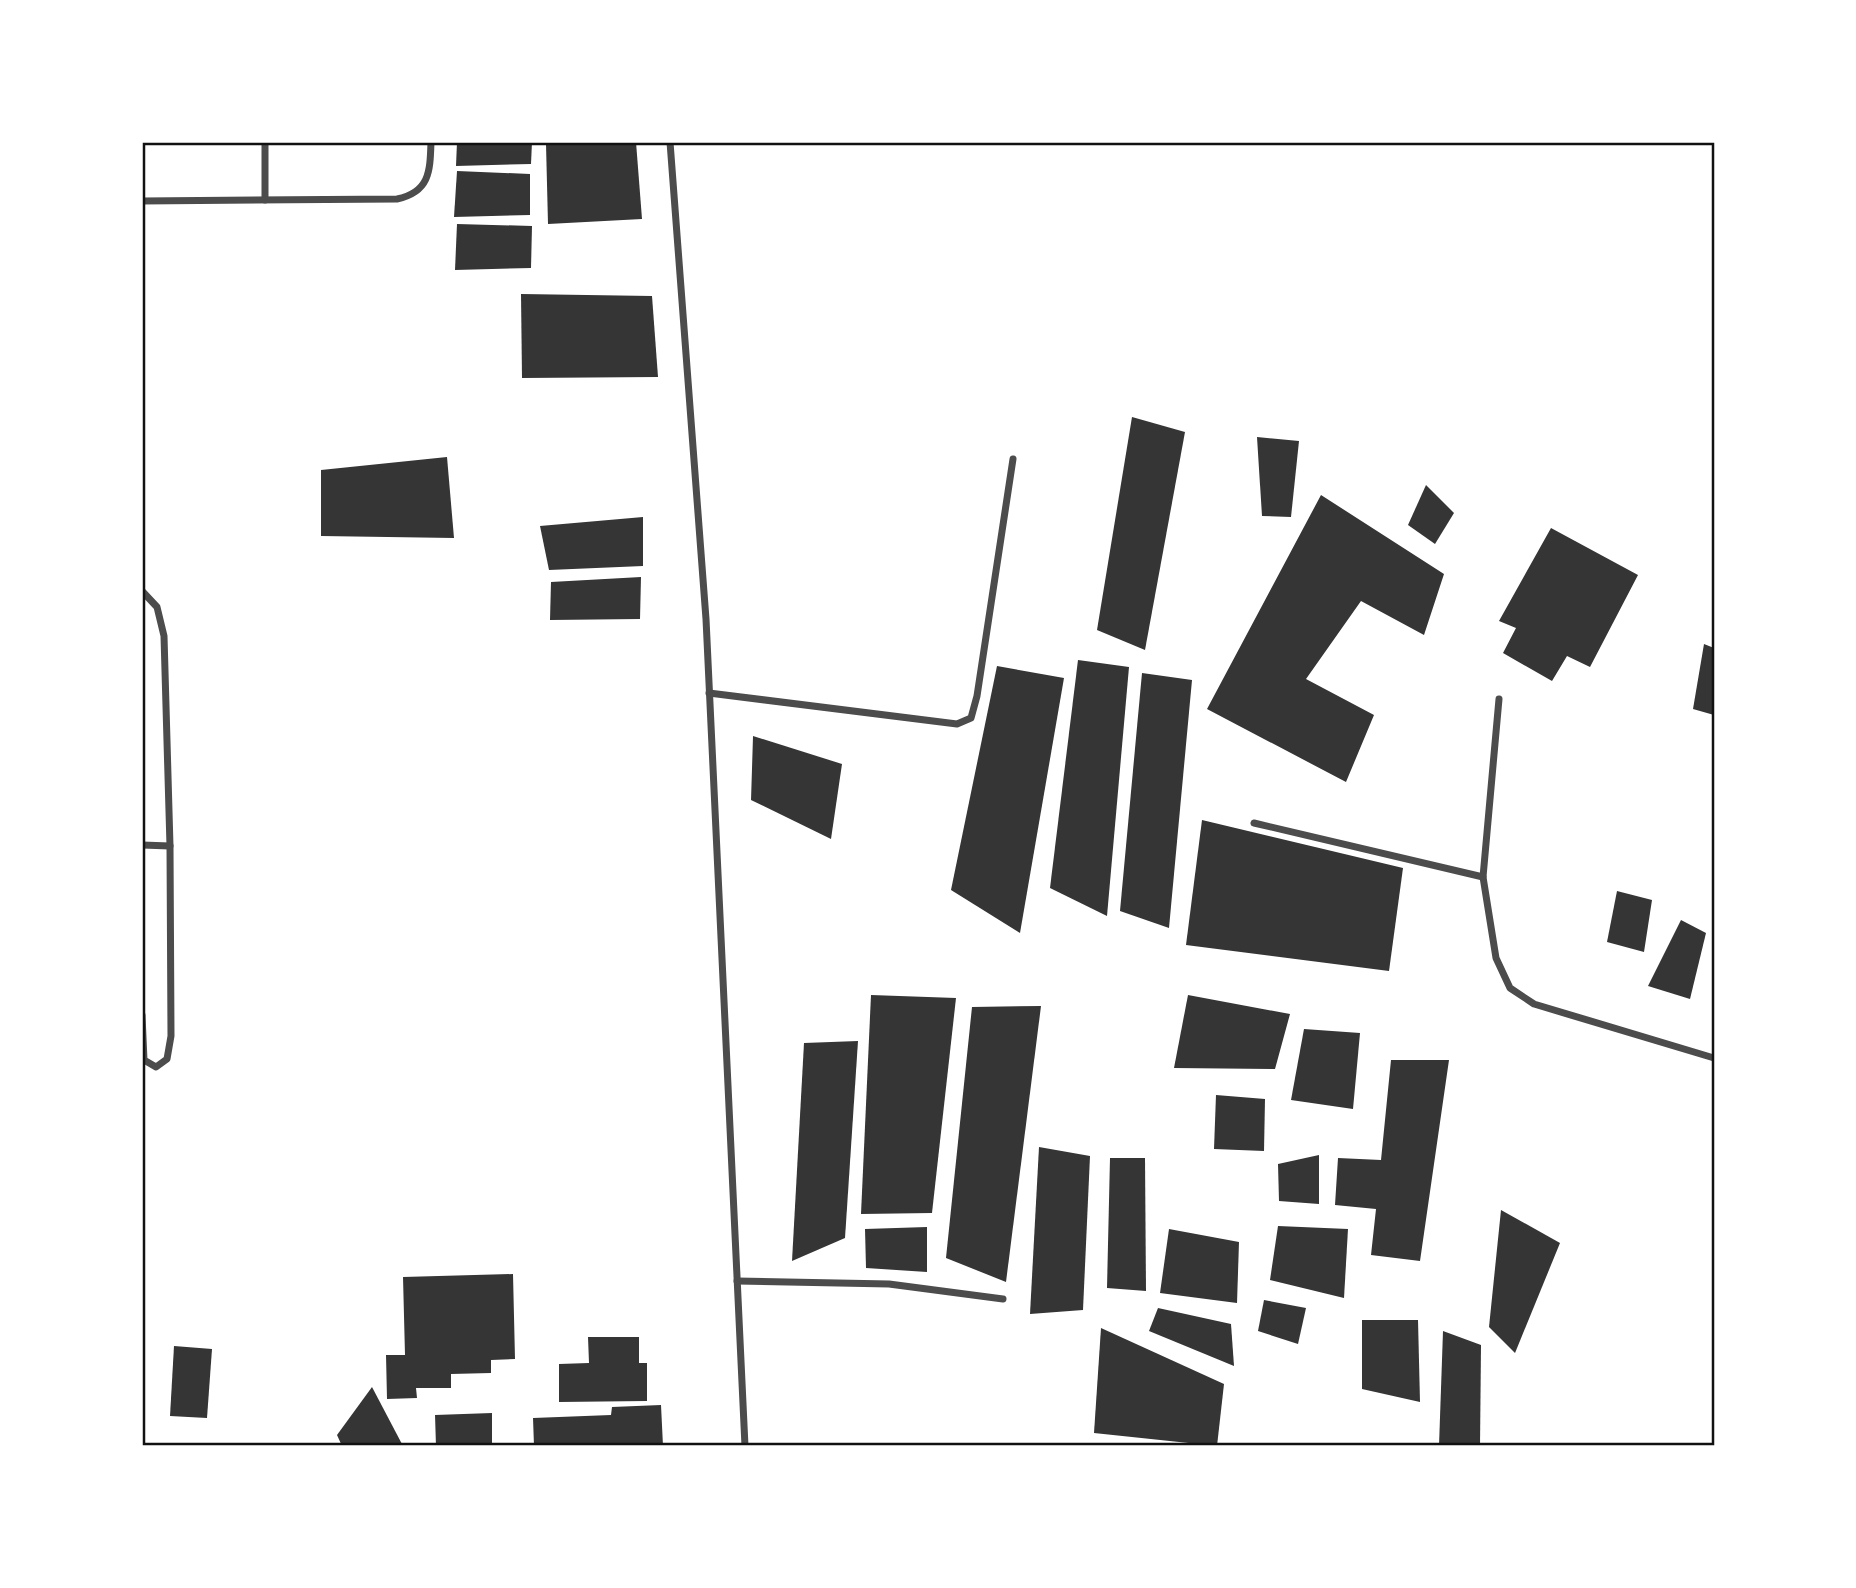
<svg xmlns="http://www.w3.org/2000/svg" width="1856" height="1588" font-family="Karla,sans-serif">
	<rect width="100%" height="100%" fill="#fff"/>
	<!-- building -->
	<g fill="#353535">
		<path d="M457,142H532L531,164L456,166Z"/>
		<path d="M588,142H636L642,219L548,224L546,144Z"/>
		<path d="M457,171L530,174V215L454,217Z"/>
		<path d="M457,224L532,226L531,268L455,270Z"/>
		<path d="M521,294L652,296L658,377L522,378Z"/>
		<path d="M1132,417L1185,432L1145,650L1097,630Z"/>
		<path d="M1257,437L1299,441L1291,517L1262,516Z"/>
		<path d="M447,457L454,538L321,536V470Z"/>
		<path d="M1426,485L1454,513L1435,544L1408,525Z"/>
		<path d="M1321,495L1444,574L1424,635L1361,601L1306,679L1374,715L1346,782L1207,709Z"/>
		<path d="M643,517V566L549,570L540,526Z"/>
		<path d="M1551,528L1638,575L1590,667L1567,656L1552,681L1503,653L1516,628L1499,621Z"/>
		<path d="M641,577L640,619L550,620L551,582Z"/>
		<path d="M1704,644L1714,648V715L1693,709Z"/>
		<path d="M1078,660L1129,667L1107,916L1050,888Z"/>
		<path d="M997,666L1064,678L1020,933L951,890Z"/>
		<path d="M1142,673L1192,680L1169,928L1120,911Z"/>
		<path d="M753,736L842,764L831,839L751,800Z"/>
		<path d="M1202,820L1403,868L1389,971L1186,945Z"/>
		<path d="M1617,891L1652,900L1644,952L1607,942Z"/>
		<path d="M1681,920L1706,933L1690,999L1648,986Z"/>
		<path d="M871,995L956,998L932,1213L861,1214Z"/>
		<path d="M1188,995L1290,1014L1275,1069L1174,1068Z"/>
		<path d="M1041,1006L1006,1282L946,1258L972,1007Z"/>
		<path d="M1304,1029L1360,1033L1353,1109L1291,1100Z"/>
		<path d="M858,1041L845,1238L792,1261L804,1043Z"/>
		<path d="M1391,1060H1449L1420,1261L1371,1255L1376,1209L1335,1205L1338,1158L1381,1160Z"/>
		<path d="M1216,1095L1265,1099L1264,1151L1214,1149Z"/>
		<path d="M1039,1147L1090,1156L1083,1310L1030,1314Z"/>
		<path d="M1319,1155V1204L1279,1201L1278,1164Z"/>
		<path d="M1110,1158H1145L1146,1291L1107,1288Z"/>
		<path d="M1501,1210L1560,1243L1515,1353L1489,1327Z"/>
		<path d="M1278,1226L1348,1229L1344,1298L1270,1280Z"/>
		<path d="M927,1227V1272L866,1268L865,1229Z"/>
		<path d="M1169,1229L1239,1242L1237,1303L1160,1293Z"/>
		<path d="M513,1274L515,1359L491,1360V1373L451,1374V1388H416L417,1398L387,1399L386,1355H405L403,1277Z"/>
		<path d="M1264,1300L1306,1308L1298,1344L1258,1331Z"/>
		<path d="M1158,1308L1231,1324L1234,1366L1149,1331Z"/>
		<path d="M1362,1320H1418L1420,1402L1362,1389Z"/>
		<path d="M1101,1328L1224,1384L1217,1446L1094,1433Z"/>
		<path d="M1443,1331L1481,1345L1480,1446H1439Z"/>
		<path d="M588,1337H639V1363H647V1401L559,1402V1364L589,1363Z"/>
		<path d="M174,1346L212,1349L207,1418L170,1416Z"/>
		<path d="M372,1387L403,1446H342L337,1435Z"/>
		<path d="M661,1405L663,1446H534L533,1418L611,1415L612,1407Z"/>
		<path d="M492,1413V1446H436L435,1415Z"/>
	</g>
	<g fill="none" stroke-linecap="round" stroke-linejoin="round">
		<!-- minor -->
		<g stroke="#4c4c4c" stroke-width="7">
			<path d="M670,142L706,619L745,1446"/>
			<path d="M265,200V142"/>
			<path d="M142,201L397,199C430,192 430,171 431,142"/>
			<path d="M142,591L157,607L164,636L170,846L171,1036L167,1059L156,1067L144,1060L142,1015"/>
			<path d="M709,693L957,724L971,718L977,696L1013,459"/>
			<path d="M1499,699L1483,877L1496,958L1510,988L1534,1004L1714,1058"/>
			<path d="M1254,823L1483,877"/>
			<path d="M142,845L170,846"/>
			<path d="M737,1281L889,1284L1003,1299"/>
		</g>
	</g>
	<!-- border -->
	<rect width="1856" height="1588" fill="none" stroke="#ffffff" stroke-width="287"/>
	<rect x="144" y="144" width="1569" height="1300" fill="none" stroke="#111" stroke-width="2.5"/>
</svg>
